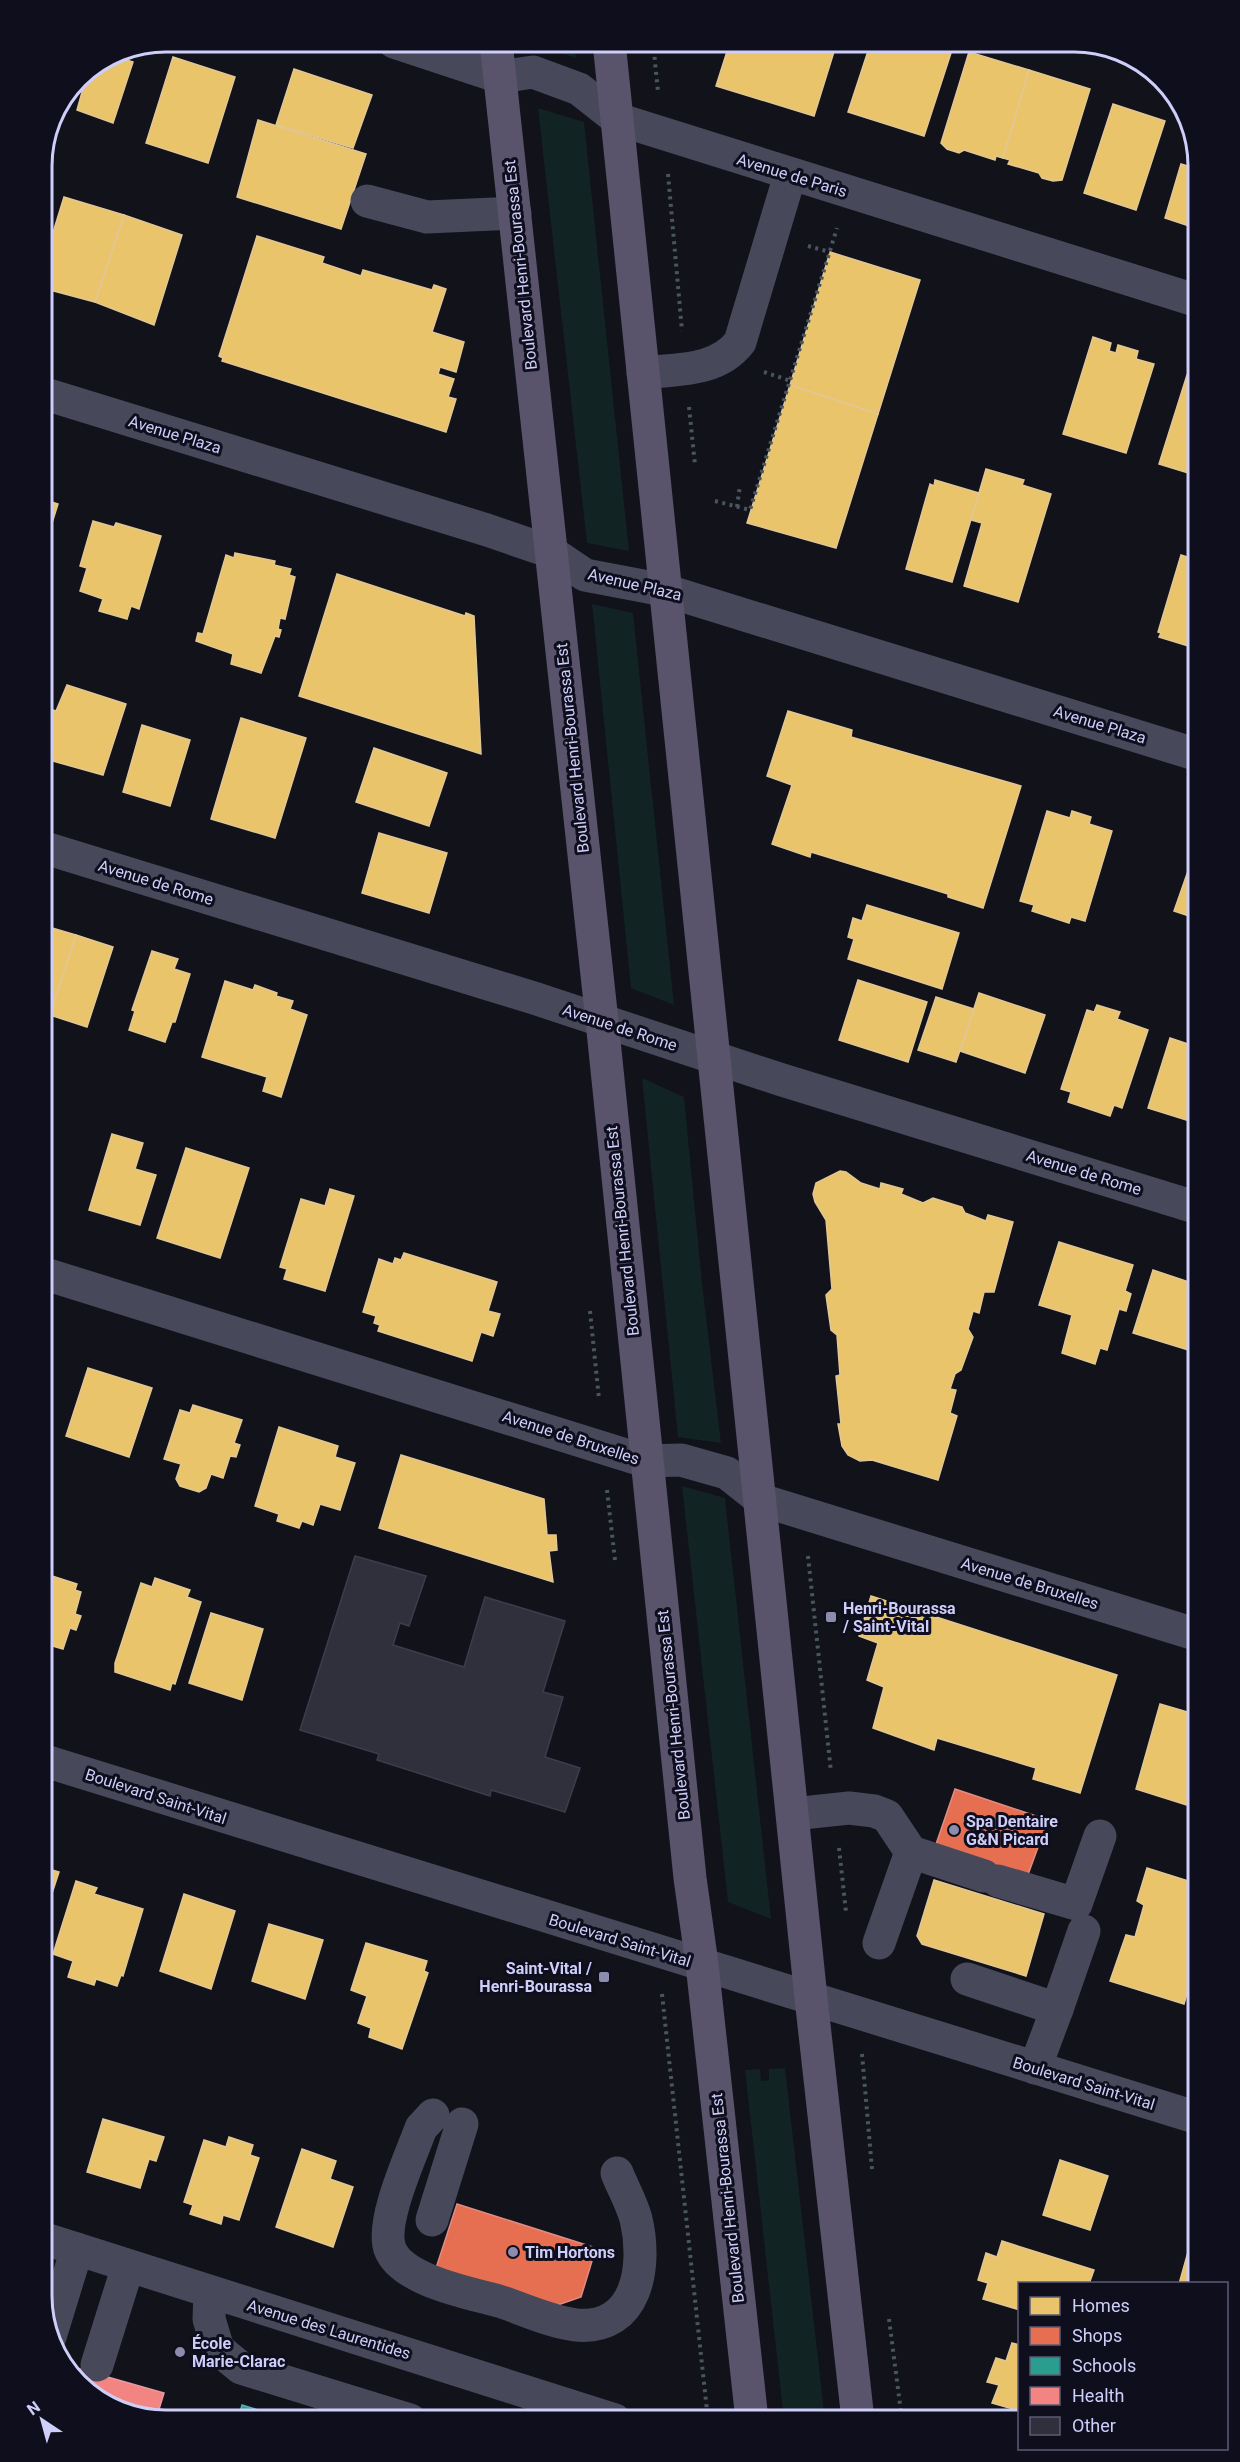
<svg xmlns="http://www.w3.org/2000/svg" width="1240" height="2462" font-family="Roboto,sans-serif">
	<rect width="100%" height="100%" fill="#12121a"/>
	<!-- green -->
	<g fill="#112322">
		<path d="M531,42H574L576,58L532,44Z"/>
		<path d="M538,108L584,122L629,551L587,543Z"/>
		<path d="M592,604L633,613L674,1005L631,988Z"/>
		<path d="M642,1078L684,1097L702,1283L721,1443L678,1437Z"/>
		<path d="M682,1486L725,1498L771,1919L728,1902Z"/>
		<path d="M785,2068L825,2420H784L745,2070L760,2069L761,2081L769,2080V2069Z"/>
	</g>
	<!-- homes -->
	<g fill="#e9c46a" stroke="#e1c795" stroke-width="1.5">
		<path d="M730,42H837L814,116L716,86Z"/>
		<path d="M871,42H944L948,44L947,48L952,50L924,136L848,112Z"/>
		<path d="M119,51H122L120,58L133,62L113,123L77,110L84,85L75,83L79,78Z"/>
		<path d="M969,52L1029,70L1003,158L996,156L995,160L964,150L959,153L947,149L941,143Z"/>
		<path d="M173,57L235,77L208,163L146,143Z"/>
		<path d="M294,69L372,95L353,148L276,125Z"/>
		<path d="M1029,70L1090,89L1062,180L1053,181L1042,178L1039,173L1008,164L1010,160L1003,158Z"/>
		<path d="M1113,104L1165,121L1136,210L1084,193Z"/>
		<path d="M258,120L366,154L341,229L237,197Z"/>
		<path d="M1196,155L1198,166V229L1165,218L1181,164L1191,167Z"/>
		<path d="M64,197L124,215L95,302L42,288V268Z"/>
		<path d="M124,215L182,235L154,325L95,302Z"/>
		<path d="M257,236L324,257L322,263L361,276L363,270L432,290L434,285L446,289L432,332L464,342L456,372L440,367L438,374L454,379L448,397L456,399L446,432L222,361L223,358L219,356Z"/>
		<path d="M830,252L920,280L878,414L790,385Z"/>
		<path d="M1093,337L1111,343L1109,351L1116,353L1118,345L1138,351L1136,359L1154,364L1126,453L1063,434Z"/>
		<path d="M1187,375L1198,379V476L1159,464Z"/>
		<path d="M790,385L878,414L836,548L747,523Z"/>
		<path d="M986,469L1024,480L1022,485L1051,494L1018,602L964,586L982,523L971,520Z"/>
		<path d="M935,480L979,493L952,582L906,569L930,484L934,486Z"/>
		<path d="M42,499L58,504L42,555Z"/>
		<path d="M93,521L114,527L116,523L161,536L139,609L131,606L127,619L99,611L103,599L80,591L87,568L80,566Z"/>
		<path d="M235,553L275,561L274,565L291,569L289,575L295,577L285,619L280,618L278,629L281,630L279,637L275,636L261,673L231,664L233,654L196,641L198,633L203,634L226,555L234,558Z"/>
		<path d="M1181,555L1197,560L1194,567L1198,568V649L1159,637L1161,633L1158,632Z"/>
		<path d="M337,574L465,616L466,613L474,616L481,754L299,696Z"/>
		<path d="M67,685L126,704L103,775L42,758V722L47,708L56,711Z"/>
		<path d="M788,711L852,730L851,737L1021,786L983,908L948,897V894L811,852L810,857L772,844L792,785L767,776Z"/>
		<path d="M241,718L306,738L275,838L211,819Z"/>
		<path d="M142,725L190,740L170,806L123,792Z"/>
		<path d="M374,748L447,773L429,826L356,802Z"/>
		<path d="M1047,811L1070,818L1072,811L1091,817L1089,824L1112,831L1085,921L1071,917L1069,923L1032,911L1034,905L1020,901Z"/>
		<path d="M379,833L447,853L429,913L362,893Z"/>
		<path d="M1194,854L1198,855V919L1174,911Z"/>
		<path d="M867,905L959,933L942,989L848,959L854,939L848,937L853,918L862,921Z"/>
		<path d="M42,925L76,935L50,1015L42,1013Z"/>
		<path d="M76,935L113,947L87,1027L50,1015Z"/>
		<path d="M152,951L178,959L174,969L190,974L175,1022H172L165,1042L129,1030L135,1011L132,1010Z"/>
		<path d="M858,980L927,1002L908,1062L839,1040Z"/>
		<path d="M225,981L253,990L255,985L277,993L276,996L293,1001L290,1009L307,1015L281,1097L263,1091L267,1077L202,1057Z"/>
		<path d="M979,993L1045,1015L1025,1073L960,1051Z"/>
		<path d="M936,997L974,1009L956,1062L918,1050Z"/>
		<path d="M1097,1005L1120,1012L1117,1019L1148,1030L1122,1108L1114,1105L1110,1116L1068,1102L1071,1092L1061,1089L1087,1010L1094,1012Z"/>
		<path d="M1191,1036L1198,1039V1108L1193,1122L1148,1108L1170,1038L1188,1044Z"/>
		<path d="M112,1134L143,1143L135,1169L156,1175L140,1225L89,1210Z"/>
		<path d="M186,1148L249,1168L220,1258L157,1238Z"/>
		<path d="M840,1171L846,1172L861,1183L880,1189L881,1183L903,1189L901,1194L923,1203L933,1198L962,1207L965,1213L986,1221L988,1215L1013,1222L994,1292H984L979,1313L973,1311L968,1329L973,1337L961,1370L955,1374L950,1389L956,1390L950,1413L957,1416L938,1480L872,1460L860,1461L848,1455L842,1446L838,1424H841L836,1376L840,1375L837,1335L831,1330L826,1295L832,1289L826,1220L815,1202L813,1194L816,1183Z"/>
		<path d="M330,1189L354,1196L325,1291L284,1279L287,1269L280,1267L301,1199L325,1206Z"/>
		<path d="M1059,1242L1133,1265L1125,1291L1131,1294L1126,1311L1119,1309L1107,1350L1100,1348L1095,1364L1062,1353L1072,1315L1039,1305Z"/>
		<path d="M404,1253L497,1282L488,1311L500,1314L493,1336L481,1332L472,1361L378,1331L380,1325L374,1323L376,1316L363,1312L379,1259L393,1264L395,1258L401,1260Z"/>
		<path d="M1153,1270L1198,1285V1353L1133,1333Z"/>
		<path d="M88,1368L152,1388L129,1457L66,1436Z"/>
		<path d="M193,1405L242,1420L234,1443L240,1445L236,1457L230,1456L223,1478L211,1474L206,1488L199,1492L180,1486L176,1479L181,1464L164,1459L180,1410L190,1413Z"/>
		<path d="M279,1427L338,1446L335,1457L355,1463L340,1510L320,1504L313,1525L302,1521L299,1528L277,1521L279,1514L255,1506Z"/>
		<path d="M401,1455L544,1499L547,1535H556L557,1550L549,1551L553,1582L379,1528Z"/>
		<path d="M49,1575L77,1584L75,1590L81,1592L75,1614L81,1616L76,1630L70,1628L63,1649L42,1643V1580L47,1581Z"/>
		<path d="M155,1578L190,1590L187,1597L201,1602L175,1684L172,1683L170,1690L115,1672V1663L141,1583L152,1587Z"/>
		<path d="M871,1596L1117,1675L1080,1793L1033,1779L1036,1768L937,1738L934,1750L873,1728L884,1687L867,1680L878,1643L859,1636Z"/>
		<path d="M211,1613L263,1629L242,1700L189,1683Z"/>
		<path d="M1160,1704L1198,1715V1781L1190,1806L1136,1789Z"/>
		<path d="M42,1867L59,1872L42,1924Z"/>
		<path d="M1147,1868L1198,1884V1956L1184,2004L1110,1981L1126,1935L1135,1937L1144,1905L1137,1901Z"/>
		<path d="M934,1880L1044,1914L1026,1976L922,1944L917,1936Z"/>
		<path d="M76,1881L97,1888L94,1894L143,1909L123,1976L121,1975L117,1986L96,1979L94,1985L68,1977L73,1961L53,1954Z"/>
		<path d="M184,1894L235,1911L211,1989L160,1971Z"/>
		<path d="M269,1924L323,1940L305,1999L252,1981Z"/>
		<path d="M366,1943L427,1961L424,1971L428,1973L402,2049L369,2037L371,2028L358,2023L367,1996L351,1990Z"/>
		<path d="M103,2119L164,2137L156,2161L149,2159L140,2188L87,2172Z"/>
		<path d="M229,2137L253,2145L250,2155L259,2158L239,2220L223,2215L221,2224L190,2214L193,2205L184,2202L204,2140L226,2147Z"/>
		<path d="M302,2149L336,2161L330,2179L353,2187L333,2247L276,2227Z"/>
		<path d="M1060,2160L1108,2176L1090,2230L1043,2215Z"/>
		<path d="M1195,2227L1198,2228V2284H1179Z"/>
		<path d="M1002,2241L1094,2270L1089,2284H1020V2310L983,2299L988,2283L978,2280L986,2253L997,2257Z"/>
		<path d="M1012,2343L1020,2345V2411L992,2403L999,2385L987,2382L996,2358L1006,2361Z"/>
	</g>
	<!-- shops -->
	<g fill="#e76f51" stroke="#e08c84" stroke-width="1.5">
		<path d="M955,1789L1048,1820L1026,1880L934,1850Z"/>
		<path d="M457,2204L596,2248L581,2297L555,2306L436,2268Z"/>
	</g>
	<!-- schools -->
	<path fill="#2a9d8f" stroke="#5bacaf" stroke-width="1.5" d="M242,2405L291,2420H238Z"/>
	<!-- health -->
	<path fill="#f28482" stroke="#e79aa6" stroke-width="1.5" d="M69,2366L164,2393L156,2419L91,2395Z"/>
	<!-- building -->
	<path fill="#302f3c" stroke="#3d3c4d" stroke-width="1.5" d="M355,1556L426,1576L409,1626L400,1623L393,1645L464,1667L485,1597L565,1621L543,1692L563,1697L545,1757L580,1768L565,1812L491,1790L490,1796L377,1760L379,1754L300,1730Z"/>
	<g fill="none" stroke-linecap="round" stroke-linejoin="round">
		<!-- path -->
		<g stroke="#48565f" stroke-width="4" stroke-dasharray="3 4.5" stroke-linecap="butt">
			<path d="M653,42L658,92"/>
			<path d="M668,174L682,331"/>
			<path d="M808,246L830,252"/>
			<path d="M764,372L791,381"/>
			<path d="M689,407L695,465"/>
			<path d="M715,501L750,510L837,228"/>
			<path d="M737,507L740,485"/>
			<path d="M590,1311L599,1399"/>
			<path d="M607,1490L615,1560"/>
			<path d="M808,1556L831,1772"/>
			<path d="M839,1848L846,1912"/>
			<path d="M662,1994L708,2420"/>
			<path d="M862,2054L872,2169"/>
			<path d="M889,2319L902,2420"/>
		</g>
		<!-- minor -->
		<g stroke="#47485a" stroke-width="33">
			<path d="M394,42L500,77L533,72L579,89L617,119L1198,301"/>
			<path d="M367,201L427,217L515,213"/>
			<path d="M643,373C677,369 717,372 740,342L790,175"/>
			<path d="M42,393L487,530L551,552L585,575L664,590L1198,755"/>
			<path d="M42,847L537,999L779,1079L1198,1208"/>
			<path d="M42,1273L645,1461L681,1460L727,1473L761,1500L1198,1635"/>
			<path d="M42,1760C427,1882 813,1999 1198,2118"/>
			<path d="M793,1814L849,1808L874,1811L887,1816L911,1852L984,1876"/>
			<path d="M998,1881L1076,1904L1100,1836"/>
			<path d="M879,1943L911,1852"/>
			<path d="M967,1979L1057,2009L1084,1931"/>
			<path d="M1035,2068L1057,2009"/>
			<path d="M433,2115L421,2128C411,2156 380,2222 390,2249C402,2281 471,2293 502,2302C525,2310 551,2322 576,2325C638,2331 647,2265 636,2219C632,2204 623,2188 617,2173"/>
			<path d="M432,2220L462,2124"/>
			<path d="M42,2238L615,2420"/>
			<path d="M210,2292L209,2319L218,2349L241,2368L410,2420"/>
			<path d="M50,2337L77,2249"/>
			<path d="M97,2365L128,2266"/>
		</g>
		<!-- major -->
		<g stroke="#59536b" stroke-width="33">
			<path d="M496,42L602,1021L690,1878L702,1964L752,2420"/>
			<path d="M609,42L811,1998L858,2420"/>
		</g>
	</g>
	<!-- markers -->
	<g fill="#8c8cac" stroke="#0f0e1d" stroke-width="2">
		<rect x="825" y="1611" width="12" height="12" rx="3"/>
		<circle cx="954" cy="1830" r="6"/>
		<rect x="598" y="1971" width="12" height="12" rx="3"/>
		<circle cx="513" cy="2252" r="6"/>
		<circle cx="180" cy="2352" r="6"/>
	</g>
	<g text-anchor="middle" stroke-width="6" stroke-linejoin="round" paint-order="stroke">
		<!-- street labels -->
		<g font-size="16" fill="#cecefa" stroke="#0f0e1d">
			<text transform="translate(792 175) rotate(17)" y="6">Avenue de Paris</text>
			<text transform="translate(520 265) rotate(-96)" y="6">Boulevard Henri-Bourassa Est</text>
			<text transform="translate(175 434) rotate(17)" y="6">Avenue Plaza</text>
			<text transform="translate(635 584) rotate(13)" y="6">Avenue Plaza</text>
			<text transform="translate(1100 724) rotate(17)" y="6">Avenue Plaza</text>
			<text transform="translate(572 748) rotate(-96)" y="6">Boulevard Henri-Bourassa Est</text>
			<text transform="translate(156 882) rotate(17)" y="6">Avenue de Rome</text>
			<text transform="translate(620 1027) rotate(18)" y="6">Avenue de Rome</text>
			<text transform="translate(1084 1172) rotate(17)" y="6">Avenue de Rome</text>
			<text transform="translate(622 1231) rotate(-96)" y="6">Boulevard Henri-Bourassa Est</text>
			<text transform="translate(571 1437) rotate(18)" y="6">Avenue de Bruxelles</text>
			<text transform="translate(1030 1583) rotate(17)" y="6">Avenue de Bruxelles</text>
			<text transform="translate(673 1715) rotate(-96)" y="6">Boulevard Henri-Bourassa Est</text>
			<text transform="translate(156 1796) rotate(18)" y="6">Boulevard Saint-Vital</text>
			<text transform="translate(620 1940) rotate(17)" y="6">Boulevard Saint-Vital</text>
			<text transform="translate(1084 2083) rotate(17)" y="6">Boulevard Saint-Vital</text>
			<text transform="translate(727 2198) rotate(-96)" y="6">Boulevard Henri-Bourassa Est</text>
			<text transform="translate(329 2329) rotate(17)" y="6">Avenue des Laurentides</text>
		</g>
		<!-- poi labels -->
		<g font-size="16" font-weight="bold" fill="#cecefa" stroke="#0f0e1d" text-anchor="start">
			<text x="843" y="1614">Henri-Bourassa<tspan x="843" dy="18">/ Saint-Vital</tspan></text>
			<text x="966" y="1827">Spa Dentaire<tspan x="966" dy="18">G&amp;N Picard</tspan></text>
			<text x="592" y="1974" text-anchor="end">Saint-Vital /<tspan x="592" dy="18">Henri-Bourassa</tspan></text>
			<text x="525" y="2258">Tim Hortons</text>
			<text x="192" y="2349">École<tspan x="192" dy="18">Marie-Clarac</tspan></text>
		</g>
	</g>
	<!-- crop -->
	<path d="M0 0H1240V2462H0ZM166 52H1074A114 114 0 0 1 1188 166V2296A114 114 0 0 1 1074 2410H166A114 114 0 0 1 52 2296V166A114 114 0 0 1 166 52Z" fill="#0f0e1d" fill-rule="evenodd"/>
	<path fill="none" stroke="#cecefa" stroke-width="3" d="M166 52H1074A114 114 0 0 1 1188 166V2296A114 114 0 0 1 1074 2410H166A114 114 0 0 1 52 2296V166A114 114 0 0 1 166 52Z"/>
	<!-- legend -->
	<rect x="1018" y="2282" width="210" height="168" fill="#0f0e1d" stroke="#5b5b75" stroke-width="1.5"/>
	<rect x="1030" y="2297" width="30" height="18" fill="#e9c46a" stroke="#5b5b75" stroke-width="1.5"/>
	<text x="1072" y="2312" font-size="18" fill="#cecefa">Homes</text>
	<rect x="1030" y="2327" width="30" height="18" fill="#e76f51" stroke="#5b5b75" stroke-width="1.5"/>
	<text x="1072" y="2342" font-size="18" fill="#cecefa">Shops</text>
	<rect x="1030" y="2357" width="30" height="18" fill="#2a9d8f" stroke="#5b5b75" stroke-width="1.5"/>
	<text x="1072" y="2372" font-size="18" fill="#cecefa">Schools</text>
	<rect x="1030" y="2387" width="30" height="18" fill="#f28482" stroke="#5b5b75" stroke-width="1.5"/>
	<text x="1072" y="2402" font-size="18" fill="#cecefa">Health</text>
	<rect x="1030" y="2417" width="30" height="18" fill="#302f3c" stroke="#5b5b75" stroke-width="1.5"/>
	<text x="1072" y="2432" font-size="18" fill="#cecefa">Other</text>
	<!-- north arrow -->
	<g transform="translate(42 2420) rotate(324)" stroke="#0f0e1d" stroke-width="4.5" paint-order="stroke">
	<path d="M0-4.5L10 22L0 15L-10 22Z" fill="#cecefa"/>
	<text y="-9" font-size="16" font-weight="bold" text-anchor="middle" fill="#cecefa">N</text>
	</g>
</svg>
